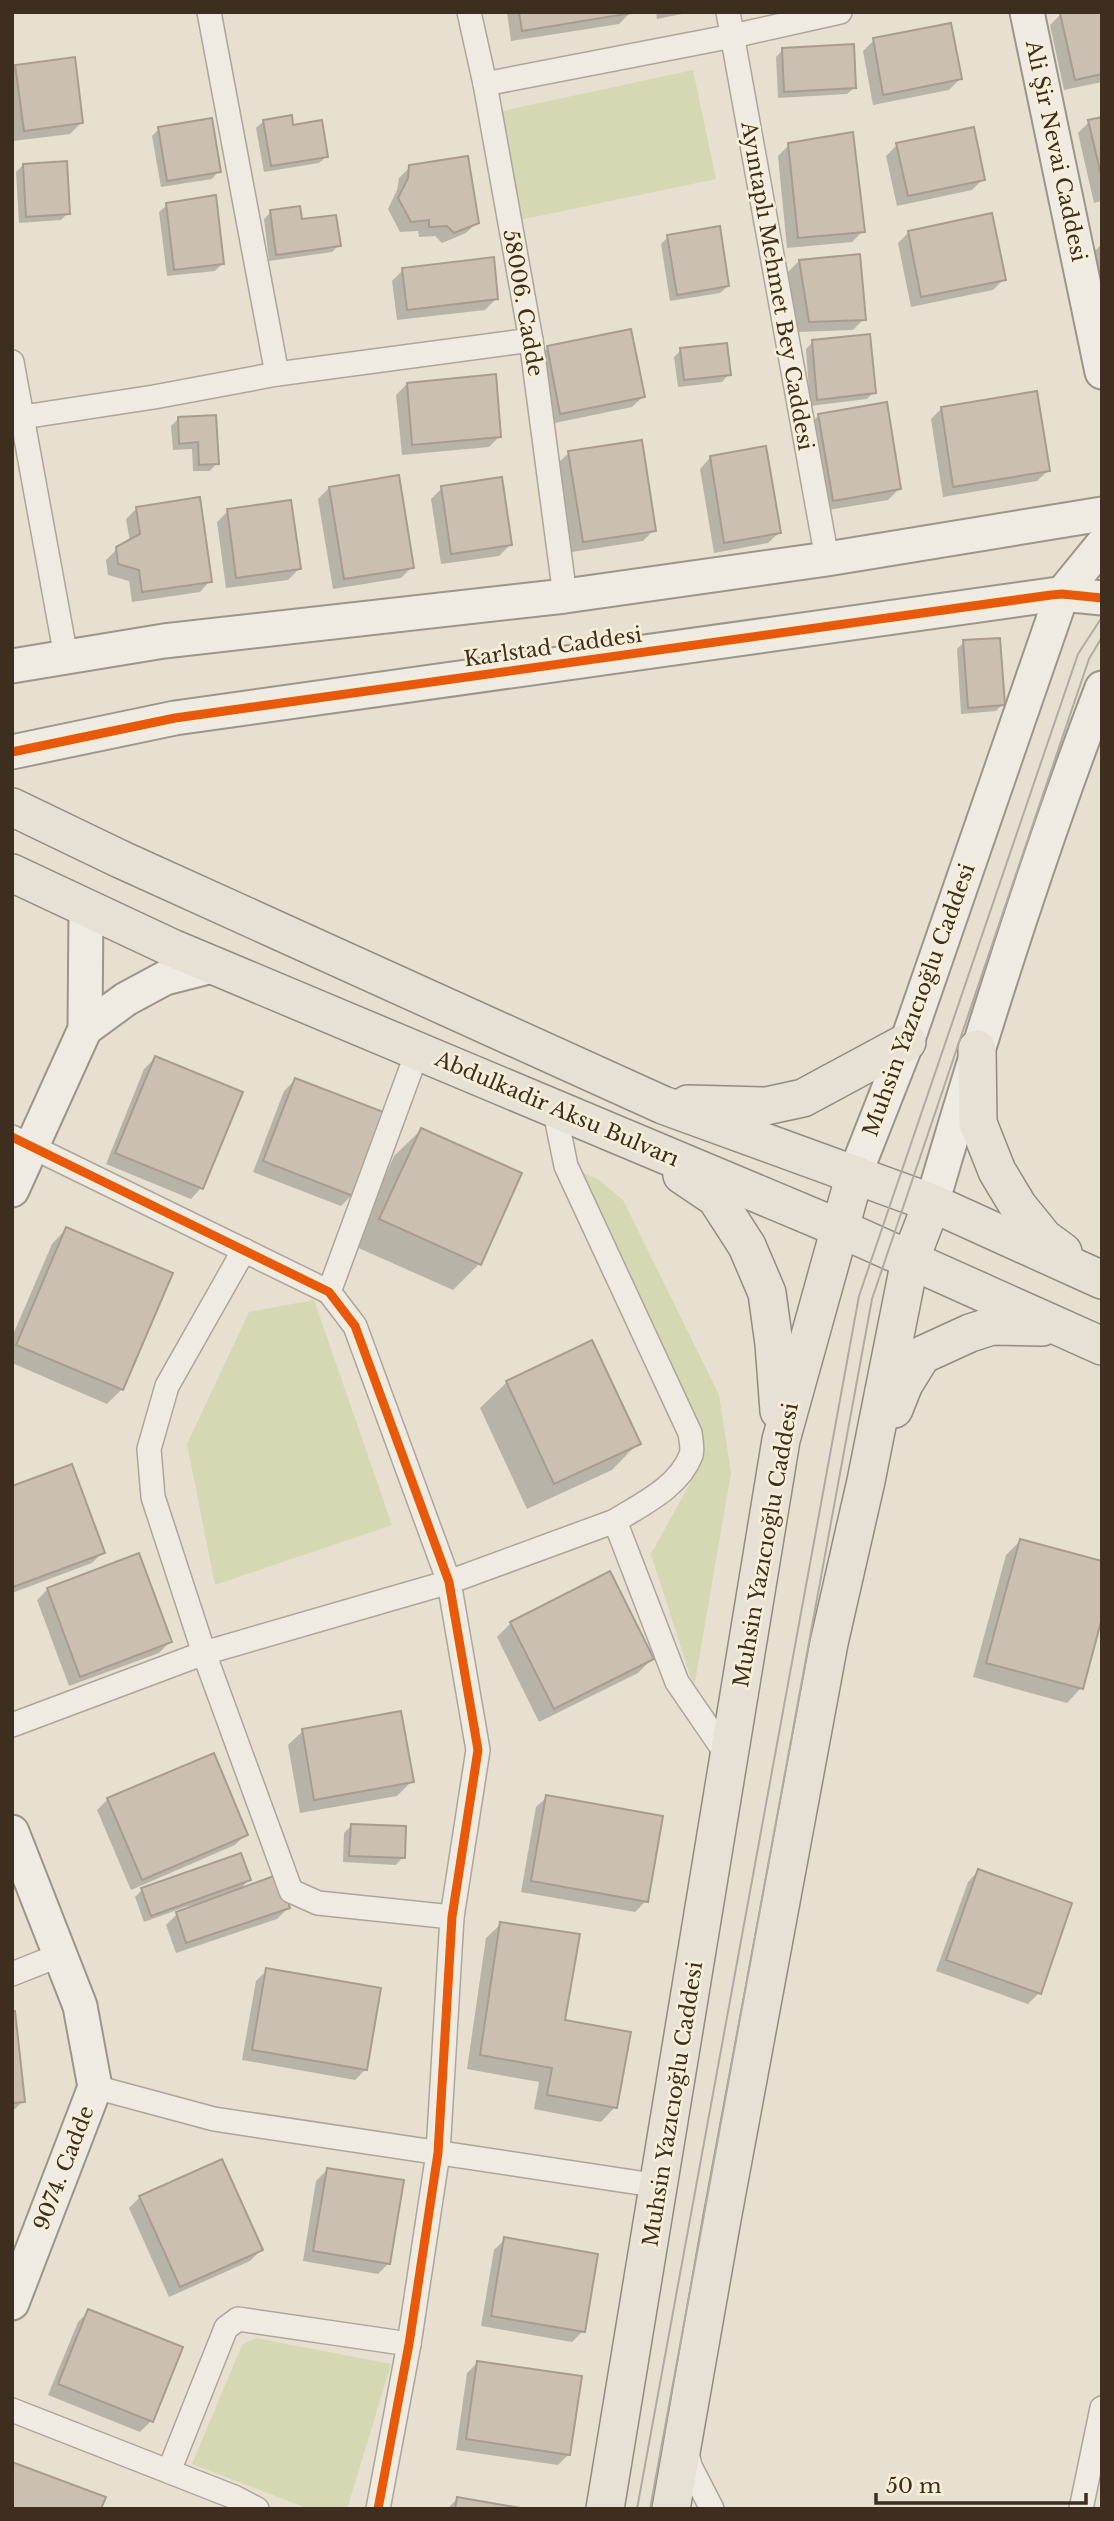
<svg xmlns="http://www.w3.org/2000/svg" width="1114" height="2521" font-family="'Libre Baskerville',serif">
	<rect width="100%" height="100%" fill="#e7e0d1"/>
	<!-- green -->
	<g fill="#d6d7b3">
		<path d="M693,70L716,179L520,220L498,112Z"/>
		<path d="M574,1168L599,1180L623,1200L719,1395L731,1473L694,1688L651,1554L698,1469L697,1443Z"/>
		<path d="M314,1300L392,1525L215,1585L187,1444L249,1312Z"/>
		<path d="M256,2338L391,2364L347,2509H309L192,2464L242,2345Z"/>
	</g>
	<!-- shadow -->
	<g fill="#0003">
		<path d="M507,12H630V13L619,24L511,41Z"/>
		<path d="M656,12H692L657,19Z"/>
		<path d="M1069,12H1102V82L1064,90L1050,25L1061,14Z"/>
		<path d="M874,40L960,79L949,90L873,105L863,51Z"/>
		<path d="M783,50L855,87L847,94L778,98L776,57Z"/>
		<path d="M16,66L81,123L70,134L13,141L12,70Z"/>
		<path d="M1102,119V201L1094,203L1078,133L1089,122Z"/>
		<path d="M264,121L292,127L327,156L319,163L264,172L256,128Z"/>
		<path d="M159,129L219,171L212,179L161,187L152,136Z"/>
		<path d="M789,145L863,231L852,242L787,248L778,156Z"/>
		<path d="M897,145L983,179L972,190L897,206L886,156Z"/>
		<path d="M23,165L68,213L61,220L19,223L16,172Z"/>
		<path d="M410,167L477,222L466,233L442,243L435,236L419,237L418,231L400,232L388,209L397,190L399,178Z"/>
		<path d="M167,205L222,264L215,271L167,276L159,212Z"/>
		<path d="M271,212L301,221L339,245L332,252L269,261L264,219Z"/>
		<path d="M909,232L1004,279L993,290L911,307L898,243Z"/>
		<path d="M668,237L728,286L720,293L670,301L661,244Z"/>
		<path d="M1102,244V290L1092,254Z"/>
		<path d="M799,261L864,319L853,330L798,332L788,272Z"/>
		<path d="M403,270L496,299L485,310L397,320L392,281Z"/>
		<path d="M813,342L874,392L867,399L810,406L806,349Z"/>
		<path d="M548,348L643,397L632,407L550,424L537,359Z"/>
		<path d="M681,350L729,374L722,382L678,387L674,357Z"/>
		<path d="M407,384L500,436L489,447L402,455L396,395Z"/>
		<path d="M942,408L1048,471L1037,481L943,497L931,419Z"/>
		<path d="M819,415L899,489L888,500L822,511L808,426Z"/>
		<path d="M179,418L217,463L210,471H193L192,449L173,450L171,426Z"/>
		<path d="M569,453L654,530L643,541L572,552L558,463Z"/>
		<path d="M710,458L779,533L768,543L714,553L700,469Z"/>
		<path d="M329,488L412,567L401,578L333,589L318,499Z"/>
		<path d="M442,488L510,545L499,556L441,564L431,499Z"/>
		<path d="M137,508L210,581L200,592L132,602L129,581L108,575L106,560L117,549L130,542L126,519Z"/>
		<path d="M228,511L299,569L288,580L226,588L217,522Z"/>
		<path d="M964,642L1003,704L996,711L961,714L957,649Z"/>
		<path d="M155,1058L201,1188L191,1199L106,1164L144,1069Z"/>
		<path d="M295,1080L352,1195L341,1206L253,1172L284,1091Z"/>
		<path d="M421,1130L479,1264L453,1290L354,1246L394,1156Z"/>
		<path d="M66,1229L122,1389L107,1404L12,1363V1337L52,1244Z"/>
		<path d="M507,1382L638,1443L612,1470L527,1509L480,1408Z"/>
		<path d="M12,1488L103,1552L92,1563L12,1593Z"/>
		<path d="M1020,1541L1081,1688L1067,1703L973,1677L1006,1555Z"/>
		<path d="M48,1589L170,1642L159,1653L69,1686L37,1600Z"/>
		<path d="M511,1623L652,1659L638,1673L539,1722L497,1637Z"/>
		<path d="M303,1731L412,1781L397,1796L300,1813L288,1745Z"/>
		<path d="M547,1797L646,1901L635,1912L521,1892L536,1807Z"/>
		<path d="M108,1799L246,1834L235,1845L131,1890L97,1810Z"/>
		<path d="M351,1826L403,1857L396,1865L343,1862L344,1833Z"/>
		<path d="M978,1871L1039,1993L1028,2004L936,1971L968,1882Z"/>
		<path d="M249,1880L238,1891L288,1908L277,1919L176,1953L166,1925L177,1914L189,1909L188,1906L144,1922L135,1897L142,1890Z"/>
		<path d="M501,1924L615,2107L601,2122L534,2109L539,2082L467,2069L486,1938Z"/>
		<path d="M267,1970L366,2069L355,2080L242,2060L256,1981Z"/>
		<path d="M12,2014L23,2101L12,2112Z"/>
		<path d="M327,2170L389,2263L378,2274L303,2261L316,2181Z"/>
		<path d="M140,2197L261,2250L250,2261L169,2297L129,2208Z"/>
		<path d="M505,2239L583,2331L572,2342L481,2326L494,2250Z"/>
		<path d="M89,2311L151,2421L140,2432L48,2395L78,2322Z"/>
		<path d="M478,2362L569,2454L558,2465L456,2450L467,2373Z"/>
		<path d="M457,2499L515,2509H447Z"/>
	</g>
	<!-- building -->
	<g fill="#cbbfb2" stroke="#a89c90" stroke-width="2">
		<path d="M519,12H632V13L522,31Z"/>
		<path d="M1102,12V74L1075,80L1060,13Z"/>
		<path d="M951,23L962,79L883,95L873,38Z"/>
		<path d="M854,44L856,88L784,92L782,48Z"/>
		<path d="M75,57L83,123L24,131L15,65Z"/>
		<path d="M292,115L293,125L322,120L328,157L271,166L263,120Z"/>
		<path d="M1102,117V179L1088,120Z"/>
		<path d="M212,118L221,172L167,181L158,127Z"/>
		<path d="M974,127L985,180L908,196L896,143Z"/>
		<path d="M853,132L865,232L798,238L788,143Z"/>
		<path d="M468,156L479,223L454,233L447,226L429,227V220L411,222L398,198L408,178L409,165Z"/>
		<path d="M67,161L70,214L26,217L23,164Z"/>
		<path d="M216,195L224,264L174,270L166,203Z"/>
		<path d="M300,206L302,219L336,215L341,246L276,255L270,210Z"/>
		<path d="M992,213L1006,280L921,297L908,231Z"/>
		<path d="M720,226L729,286L677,295L667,235Z"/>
		<path d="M860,254L866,320L809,322L799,260Z"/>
		<path d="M494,257L498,299L407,310L402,268Z"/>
		<path d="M631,329L645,397L560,414L547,346Z"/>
		<path d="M870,334L876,393L817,400L812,340Z"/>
		<path d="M727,343L731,375L684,380L680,348Z"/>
		<path d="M496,374L501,437L412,445L407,383Z"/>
		<path d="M1037,391L1050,471L953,487L941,407Z"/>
		<path d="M887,402L901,489L833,501L818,414Z"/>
		<path d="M216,415L219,464L199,465L198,442L179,444L178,417Z"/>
		<path d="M642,440L656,531L583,542L568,451Z"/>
		<path d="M766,446L781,533L724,543L710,456Z"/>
		<path d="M399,475L414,568L344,579L329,487Z"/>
		<path d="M502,477L512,545L451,554L441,486Z"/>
		<path d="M200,497L212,582L142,592L139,570L118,564L116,547L140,534L136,507Z"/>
		<path d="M291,500L301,569L236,578L227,509Z"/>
		<path d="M1000,638L1005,705L968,708L963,640Z"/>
		<path d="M155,1056L243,1092L203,1189L115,1153Z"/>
		<path d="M295,1078L386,1113L353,1196L263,1161Z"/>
		<path d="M421,1128L522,1173L481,1265L379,1219Z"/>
		<path d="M66,1227L173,1273L123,1390L16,1345Z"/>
		<path d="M592,1340L641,1444L554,1484L506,1381Z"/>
		<path d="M72,1464L105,1553L13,1587L12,1486Z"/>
		<path d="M1020,1539L1102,1561V1618L1083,1689L986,1663Z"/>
		<path d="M139,1553L172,1642L80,1677L47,1588Z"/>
		<path d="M610,1571L654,1659L554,1709L510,1622Z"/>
		<path d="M401,1711L414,1782L314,1800L302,1729Z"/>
		<path d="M214,1753L248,1835L142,1880L107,1798Z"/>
		<path d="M546,1795L663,1816L648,1902L531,1881Z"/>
		<path d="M351,1824L406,1826L405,1858L349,1856Z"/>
		<path d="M241,1853L251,1880L151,1916L141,1888Z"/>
		<path d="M978,1869L1072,1903L1041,1994L946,1960Z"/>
		<path d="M279,1874L290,1908L186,1943L176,1912Z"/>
		<path d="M500,1922L580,1934L565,2020L631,2032L617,2108L547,2095L552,2068L480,2055Z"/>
		<path d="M266,1968L381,1988L367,2070L252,2050Z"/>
		<path d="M15,2011L25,2102L12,2103V2012Z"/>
		<path d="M222,2159L263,2250L180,2287L139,2196Z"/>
		<path d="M327,2168L404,2180L390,2264L313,2251Z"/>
		<path d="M504,2237L598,2254L585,2332L491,2316Z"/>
		<path d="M88,2309L183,2347L153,2422L58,2384Z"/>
		<path d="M477,2361L582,2376L570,2455L466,2439Z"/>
		<path d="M12,2462L106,2497L101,2509H12Z"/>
		<path d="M457,2497L526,2509H455Z"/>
	</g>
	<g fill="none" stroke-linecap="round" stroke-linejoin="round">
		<defs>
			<g id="street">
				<path d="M209,12L277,374"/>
				<path d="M469,12L485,84L531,340L565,596"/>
				<path d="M728,12L827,559"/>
				<path d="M485,84L733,36L840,12"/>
				<path d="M12,362L66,657"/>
				<path d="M23,417L154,397L277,374L531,340"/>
				<path d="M554,1107L566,1166L690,1433C691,1440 693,1449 691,1455C679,1487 642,1504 615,1521"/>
				<path d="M12,1137L329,1292L355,1326L449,1582L478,1750L452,1917L438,2153L409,2344L378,2509"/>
				<path d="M244,1250L167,1386L149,1449L153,1497L204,1653L291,1891L318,1903L452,1917"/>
				<path d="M329,1292L418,1050"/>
				<path d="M12,1725L204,1653L449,1582L615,1521L677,1682L729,1758"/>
				<path d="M12,1974L60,1955"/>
				<path d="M95,2087L214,2119L660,2186"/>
				<path d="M12,2410L234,2497L257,2509"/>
				<path d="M686,2448L690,2466L712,2509"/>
				<path d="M169,2471L226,2328L238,2319L409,2344"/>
				<path d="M1081,2509L1102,2408"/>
			</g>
			<g id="secondary">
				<path d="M1027,12L1102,372"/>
				<path d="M12,666L164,641L565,596L827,559L1102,514"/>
				<path d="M12,752L175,718L1051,595L1062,594L1102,598"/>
				<path d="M85,1029L126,999L165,978L216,965"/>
				<path d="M855,1174L907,1042L1062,594L1102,545"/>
				<path d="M12,1190L85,1029L86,908"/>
				<path d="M932,1203C983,1029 1037,857 1102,688"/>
				<path d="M12,1832L80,2006L95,2087L12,2303"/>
			</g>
			<g id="primary">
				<path d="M12,807L120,859L663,1105L932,1203L1102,1280"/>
				<path d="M12,873L172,948L839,1228L1102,1346"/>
				<path d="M977,1049L978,1123L997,1171L1018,1206L1044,1238L1063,1252"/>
				<path d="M688,1104L766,1106L803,1098L907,1042"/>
				<path d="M682,1175L716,1198L747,1246L767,1293L774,1344L779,1411"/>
				<path d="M894,1409L904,1384L922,1355L970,1333L992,1326L1042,1327"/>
				<path d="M605,2509L781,1440L855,1174"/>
				<path d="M671,2509L722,2219L829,1643L866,1481L910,1260L932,1203"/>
			</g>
		</defs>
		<!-- street casing -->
		<use href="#street" stroke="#ada599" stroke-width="26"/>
		<!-- secondary casing -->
		<use href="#secondary" stroke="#9c958a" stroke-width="37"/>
		<!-- primary casing -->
		<use href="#primary" stroke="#928b80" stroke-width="40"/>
		<!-- street -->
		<use href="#street" stroke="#efebe3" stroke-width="23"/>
		<!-- secondary -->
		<use href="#secondary" stroke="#efebe3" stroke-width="33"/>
		<!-- primary -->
		<use href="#primary" stroke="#e6e1d4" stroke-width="37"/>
		<!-- tram -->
		<g stroke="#afaaa2" stroke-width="2">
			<path d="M637,2509L859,1296L1078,654L1102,617"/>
			<path d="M650,2509L872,1299L1089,659L1102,637"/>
		</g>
		<defs>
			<g id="cycleway">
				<path d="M12,752L175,718L1051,595L1062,594L1102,598"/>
				<path d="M12,1137L329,1292L355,1326L449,1582L478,1750L452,1917L438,2153L409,2344L378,2509"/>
			</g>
		</defs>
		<!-- cycleway casing -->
		<use href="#cycleway" stroke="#f7eed8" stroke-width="13"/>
		<!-- cycleway -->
		<use href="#cycleway" stroke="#e8590c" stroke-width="9"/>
	</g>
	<g text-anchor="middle" stroke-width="5" stroke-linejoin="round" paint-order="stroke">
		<!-- street labels -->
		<g font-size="21" fill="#3d2e20" stroke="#f7eed8">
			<text transform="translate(1056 151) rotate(78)" y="7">Ali Şir Nevai Caddesi</text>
			<text transform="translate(777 286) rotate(80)" y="7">Ayıntaplı Mehmet Bey Caddesi</text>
			<text transform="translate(523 303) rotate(80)" y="7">58006. Cadde</text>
			<text transform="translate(553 647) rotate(-8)" y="7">Karlstad Caddesi</text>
			<text transform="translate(919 1000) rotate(-70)" y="7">Muhsin Yazıcıoğlu Caddesi</text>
			<text transform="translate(557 1109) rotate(23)" y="7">Abdulkadir Aksu Bulvarı</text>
			<text transform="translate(766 1545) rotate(-80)" y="7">Muhsin Yazıcıoğlu Caddesi</text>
			<text transform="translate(673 2104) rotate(-81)" y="7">Muhsin Yazıcıoğlu Caddesi</text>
			<text transform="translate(64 2168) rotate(-69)" y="7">9074. Cadde</text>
		</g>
	</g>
	<!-- border -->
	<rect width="1114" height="2521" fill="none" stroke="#3d2e20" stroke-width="28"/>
	<!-- scale -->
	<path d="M876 2493v10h210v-10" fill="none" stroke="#3d2e20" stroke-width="3.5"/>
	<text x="886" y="2493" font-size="21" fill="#3d2e20" stroke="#f7eed8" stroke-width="5" paint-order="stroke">50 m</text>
</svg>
